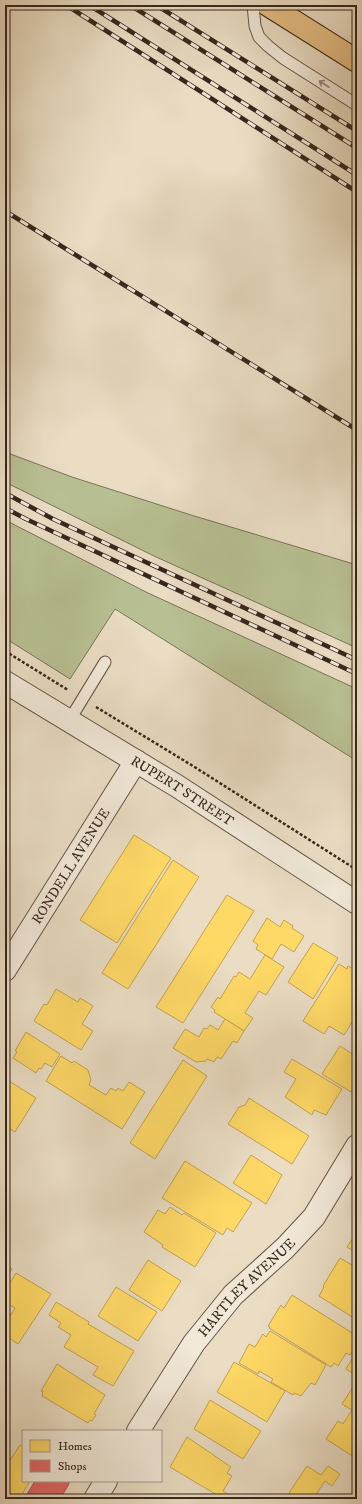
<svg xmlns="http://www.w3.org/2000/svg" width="362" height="1504" font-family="'IM FELL DW Pica',serif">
	<rect width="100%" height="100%" fill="#eaddc4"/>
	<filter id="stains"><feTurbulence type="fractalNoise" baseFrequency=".005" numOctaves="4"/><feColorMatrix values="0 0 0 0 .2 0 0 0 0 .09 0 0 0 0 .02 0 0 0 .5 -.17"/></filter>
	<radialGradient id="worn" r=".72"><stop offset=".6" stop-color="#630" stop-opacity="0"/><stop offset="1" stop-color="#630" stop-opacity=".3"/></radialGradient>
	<!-- green -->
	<g fill="#b8c093" stroke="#787358">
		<path d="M5,452L72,477L191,515L357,565V648L154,556L5,482Z"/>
		<path d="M5,520L148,593L357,689V761L115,609L70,679L5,638Z"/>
	</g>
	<!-- homes -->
	<g fill="#ffd966" stroke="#c3a350">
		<path d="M134,835L171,858L117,943L80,920Z"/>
		<path d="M173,860L199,877L128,989L102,973Z"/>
		<path d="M227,895L254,911L183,1023L156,1007Z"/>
		<path d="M267,918L280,927L284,920L293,926L292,928L304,936L294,952L281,944L272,959L256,949L258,945L253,941Z"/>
		<path d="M313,943L338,958L313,999L288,982Z"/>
		<path d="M265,955L284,967L266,995L259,991L245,1013L253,1018L244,1031L214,1012L215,1010L211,1007L218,997L220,999L234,976L236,977L239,972L250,979Z"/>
		<path d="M339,964L347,969L348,966L357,971V1014L344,1035L329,1026L324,1034L303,1021Z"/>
		<path d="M56,989L78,1002L80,998L93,1006L82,1024L93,1031L81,1050L34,1021L44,1004L47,1005Z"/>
		<path d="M225,1019L244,1031L237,1043L233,1041L221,1059L217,1057L214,1062L207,1059L206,1061L196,1062L173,1048L185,1029L199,1037L204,1028L207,1029L210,1025L218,1030Z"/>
		<path d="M26,1032L60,1054L52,1067L45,1063L41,1069L39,1068L36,1073L13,1058L17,1052L15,1051Z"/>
		<path d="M340,1046L357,1057V1082L351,1092L322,1074Z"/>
		<path d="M61,1056L72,1063L74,1061L88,1070L91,1080L89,1085L106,1095L111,1088L116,1091L118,1088L123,1091L129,1082L145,1092L122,1129L46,1081Z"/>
		<path d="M292,1059L342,1089L326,1115L314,1110L312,1115L285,1097L296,1079L284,1072Z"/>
		<path d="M183,1060L207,1076L155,1159L130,1143Z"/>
		<path d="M9,1081L36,1098L15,1132L5,1126V1083L8,1084Z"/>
		<path d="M249,1098L309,1136L292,1164L228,1124L239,1107L245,1105Z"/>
		<path d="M251,1155L282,1175L266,1204L233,1183Z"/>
		<path d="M185,1161L252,1203L233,1232L227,1228L223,1235L162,1198Z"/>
		<path d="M170,1207L182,1215L184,1213L216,1233L195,1267L162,1247L163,1245L144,1232L158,1210L165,1214Z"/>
		<path d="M357,1232V1253L347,1247Z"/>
		<path d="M340,1258L357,1268V1320L319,1296L324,1287L323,1286Z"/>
		<path d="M148,1260L181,1281L162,1311L129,1290Z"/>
		<path d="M5,1265L12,1269L5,1280Z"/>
		<path d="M16,1273L51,1294L18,1344L5,1335V1311L11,1315L15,1308L5,1302V1291Z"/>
		<path d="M116,1287L157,1312L138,1341L98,1316Z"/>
		<path d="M292,1295L357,1336V1344L350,1355L346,1353L338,1366L334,1363L331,1367L269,1328L270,1327L268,1326L281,1305L284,1308Z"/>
		<path d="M56,1302L89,1322L88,1324L134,1351L113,1386L93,1375L98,1367L64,1347L71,1335L58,1327L61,1323L49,1315Z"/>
		<path d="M270,1331L326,1365L315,1385L311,1383L301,1396L294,1393L293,1395L271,1382L273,1379L259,1371L258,1374L239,1363L249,1344L255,1347L263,1334L266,1337Z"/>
		<path d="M357,1351V1376L346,1369Z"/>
		<path d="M234,1362L285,1391L267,1422L217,1392Z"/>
		<path d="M57,1364L105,1395L94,1414L96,1415L92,1421L90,1420L88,1423L42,1396L43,1391H41Z"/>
		<path d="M357,1381V1459L326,1439L338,1421L343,1424L352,1410L342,1404Z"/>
		<path d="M210,1400L261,1431L243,1459L194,1429Z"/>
		<path d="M187,1437L231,1467L227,1473L232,1476L223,1491L236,1499H215L217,1495L170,1467Z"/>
		<path d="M20,1445L23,1447V1481H30L19,1499H5V1468Z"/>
		<path d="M307,1466L321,1475L328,1466L340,1474L332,1486L325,1481L313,1499H288L291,1495L289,1493Z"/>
		<path d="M357,1487V1499H350Z"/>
	</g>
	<!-- shops -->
	<path fill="#e06666" stroke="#ae5350" d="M35,1481H69V1484L60,1499H24Z"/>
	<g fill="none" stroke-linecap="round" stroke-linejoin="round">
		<defs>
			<g id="lane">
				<path d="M253,5L255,26L259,37L268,46L283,58L357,105"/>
				<path d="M69,721L105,662"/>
			</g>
			<g id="street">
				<path id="s1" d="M5,682L177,786L357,903"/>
				<path id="s2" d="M5,970L136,761"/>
				<path id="s3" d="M138,1431L194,1343L233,1295L285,1248L314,1217L357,1146"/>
				<path d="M95,1499L106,1481"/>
			</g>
			<path id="primary" d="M268,5L357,61"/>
		</defs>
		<!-- lane casing -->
		<use href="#lane" stroke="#645446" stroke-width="13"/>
		<!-- street casing -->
		<use href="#street" stroke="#645446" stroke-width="24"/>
		<!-- primary casing -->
		<use href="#primary" stroke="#38261c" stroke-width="24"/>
		<!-- path -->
		<g stroke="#38261c" stroke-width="2.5" stroke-dasharray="3 2" stroke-linecap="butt">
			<path d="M5,651L68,690"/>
			<path d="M96,707L193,766L357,870"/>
		</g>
		<!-- lane -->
		<use href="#lane" stroke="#f1e9d9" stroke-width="11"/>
		<!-- street -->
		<use href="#street" stroke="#f1e9d9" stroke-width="22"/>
		<!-- primary -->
		<use href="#primary" stroke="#e5be82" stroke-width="22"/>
		<defs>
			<g id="rail">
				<path d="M66,5L357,192"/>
				<path d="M89,5L357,175"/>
				<path d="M130,5L357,148"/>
				<path d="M156,5L357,131"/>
				<path d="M5,211L357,430"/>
				<path d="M5,493L53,519L357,660"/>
				<path d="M5,508L26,519L357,674"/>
			</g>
		</defs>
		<!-- rail casing -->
		<use href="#rail" stroke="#38261c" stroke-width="4.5"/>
		<!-- rail -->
		<use href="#rail" stroke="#f1e9d9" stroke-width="3" stroke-dasharray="9" stroke-linecap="butt"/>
	</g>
	<!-- one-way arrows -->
	<defs><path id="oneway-shaft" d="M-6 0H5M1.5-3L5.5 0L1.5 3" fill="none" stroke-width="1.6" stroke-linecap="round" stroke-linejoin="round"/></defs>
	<use stroke="#94887a" href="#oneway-shaft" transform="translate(324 84) rotate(-147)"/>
	<g text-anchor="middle" stroke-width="4" stroke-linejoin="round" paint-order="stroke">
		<!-- street labels -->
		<g font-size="14" fill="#38261c" stroke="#f1e9d9">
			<text dy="5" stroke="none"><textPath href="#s1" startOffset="208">RUPERT STREET</textPath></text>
			<text dy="5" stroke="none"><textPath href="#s2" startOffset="123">RONDELL AVENUE</textPath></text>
			<text dy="5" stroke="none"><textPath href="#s3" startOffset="181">HARTLEY AVENUE</textPath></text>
		</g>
	</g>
	<!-- margin -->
	<rect width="362" height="1504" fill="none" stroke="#eaddc4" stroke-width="20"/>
	<rect x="6" y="6" width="350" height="1492" fill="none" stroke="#38261c" stroke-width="2"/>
	<rect x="10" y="10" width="342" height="1484" fill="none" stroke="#38261c"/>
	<!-- legend -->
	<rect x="22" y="1430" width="140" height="52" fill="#f1e9d9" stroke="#a79b8d"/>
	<rect x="30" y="1440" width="20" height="12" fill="#ffd966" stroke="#a79b8d"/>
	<text x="58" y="1450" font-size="12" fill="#38261c">Homes</text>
	<rect x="30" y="1460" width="20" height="12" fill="#e06666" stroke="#a79b8d"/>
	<text x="58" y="1470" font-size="12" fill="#38261c">Shops</text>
	<rect width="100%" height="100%" filter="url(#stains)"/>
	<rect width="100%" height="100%" fill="url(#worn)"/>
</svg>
